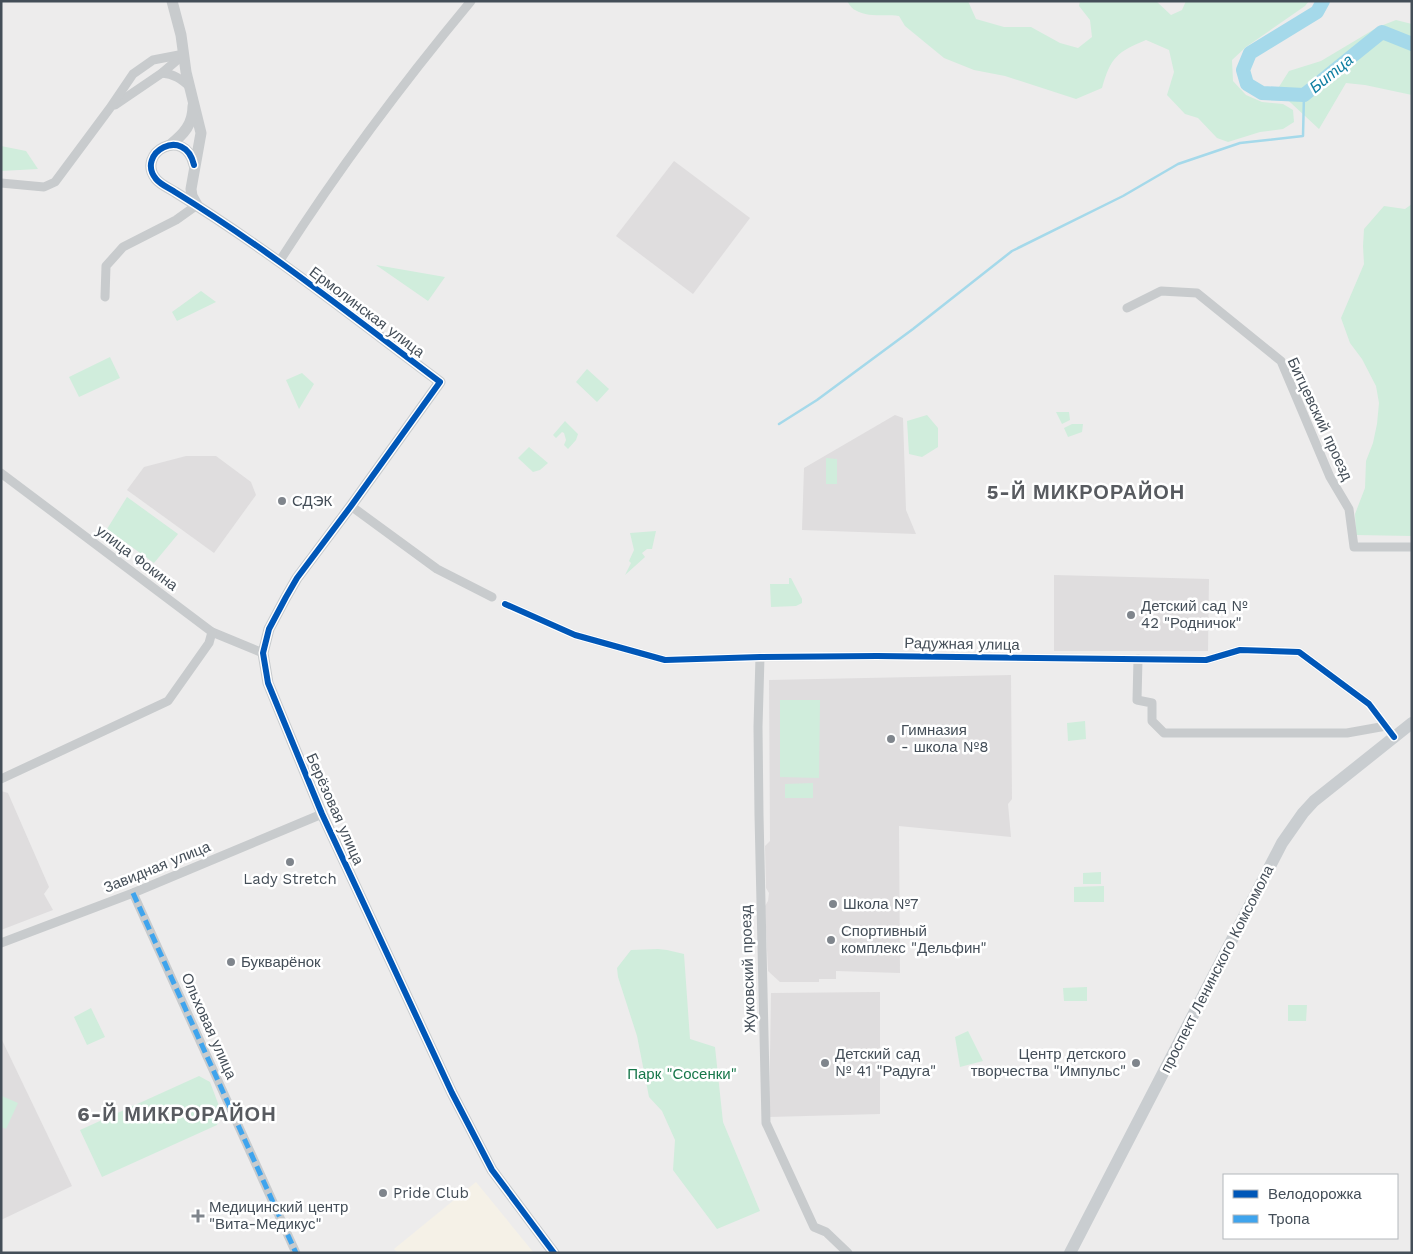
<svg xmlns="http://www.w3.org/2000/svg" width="1413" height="1254" font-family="'Work Sans',sans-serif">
	<rect width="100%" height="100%" fill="#edecec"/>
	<!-- commercial -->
	<path fill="#f5f1e7" d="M476,1182L534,1253H398L394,1249Z"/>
	<!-- education -->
	<g fill="#dfddde">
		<path d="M674,161L750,218L693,294L616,236Z"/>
		<path d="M895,415L903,418L906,510L916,534L802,530L804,468Z"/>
		<path d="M186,456H216L251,482L256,495L214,553L127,490L144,467Z"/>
		<path d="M1054,575L1209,579L1208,651H1054Z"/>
		<path d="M1011,675L1012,799L1008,804L1011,837L899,826L900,973L836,971V979H819V982H780L768,971L765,906L768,901L769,893L766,888L765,846L770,841L769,680Z"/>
		<path d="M1,791L8,793L49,887L44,894L53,910L1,930Z"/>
		<path d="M880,992V1114L769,1117L771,993Z"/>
		<path d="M1,1038L72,1186L1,1220Z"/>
	</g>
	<!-- green -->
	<g fill="#d0eddc">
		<path d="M847,1H968L976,19L1004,27H1031L1060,43L1078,48L1092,37L1090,20L1079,6L1080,1H1156L1171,15L1182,10L1186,1H1309L1305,6L1246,47L1232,60L1233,81L1246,95L1262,102L1283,104L1293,110L1294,122L1283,129L1260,132L1228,142L1217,138L1198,118L1185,114L1167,95L1174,72L1169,50L1146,40C1117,52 1111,57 1102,88L1076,99L1005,76L974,70L944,58L905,26L899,16C885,14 868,18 855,10C852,9 849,4 847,1Z"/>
		<path d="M1396,20L1412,24V95L1365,85L1346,83L1319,129L1277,90L1289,71L1321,61L1378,27Z"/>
		<path d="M1,146L26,151L38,169L1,171Z"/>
		<path d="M1412,204V536L1356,535L1355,514L1365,488L1366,461L1373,443L1377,424L1379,403L1376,386L1362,359L1350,343L1341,318L1364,264L1363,246L1364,229L1384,206L1405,209Z"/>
		<path d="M376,265L445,277L428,301Z"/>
		<path d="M201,291L216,302L177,321L172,312Z"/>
		<path d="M110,357L120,378L79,397L69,377Z"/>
		<path d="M587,369L609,389L597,402L576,382Z"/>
		<path d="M302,373L314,384L299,409L286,380Z"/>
		<path d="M1056,412H1069L1070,420L1062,424Z"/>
		<path d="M927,415L938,428V447L922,457L909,454L907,421Z"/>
		<path d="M565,421L578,434L576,440L568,449L564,445L566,440L564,433L562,432L556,438L553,435Z"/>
		<path d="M1072,424H1083L1082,432L1068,437L1064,428Z"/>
		<path d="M529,447L548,463L540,470L533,472L518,458Z"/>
		<path d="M826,458L837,459V484H826Z"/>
		<path d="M127,497L178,534L154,563L107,529Z"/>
		<path d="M656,531L652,549H647L642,553L645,557L625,575L631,563L629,561L634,550L630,533Z"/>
		<path d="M789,578H791L802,599V603L796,606L771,607L770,584H789Z"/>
		<path d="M780,700H820L819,778L780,777Z"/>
		<path d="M1085,721L1086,739L1068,741L1067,723Z"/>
		<path d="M813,783V798H785V784Z"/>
		<path d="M1101,872V884H1083V873Z"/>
		<path d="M1104,886V902H1074V887Z"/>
		<path d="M658,949L667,950L684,954L690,1039L715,1047L723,1122L760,1211L717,1229L673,1170L675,1140L662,1111L649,1097L637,1036L618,977L617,968L631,950Z"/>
		<path d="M1087,987V1001H1064L1063,988Z"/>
		<path d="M1288,1005H1307L1306,1021H1288Z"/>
		<path d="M91,1008L105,1037L87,1045L74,1017Z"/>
		<path d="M968,1031L983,1061L960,1067L955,1037Z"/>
		<path d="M199,1076L210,1082L222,1114L217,1125L102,1177L80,1130Z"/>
		<path d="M2,1096L18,1103L6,1129L1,1127Z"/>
	</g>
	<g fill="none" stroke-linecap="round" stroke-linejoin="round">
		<!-- stream -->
		<path stroke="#a5d9ea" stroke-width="2.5" d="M779,424L817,400L913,329L1012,251L1123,196L1178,164L1240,143L1303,136L1304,95"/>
		<!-- river -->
		<path stroke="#a5d9ea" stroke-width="14" d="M1323,1L1317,12L1250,53L1243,70L1247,84L1262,93L1304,95L1382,32L1412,44"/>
		<!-- minor -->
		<g stroke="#c8cbcd" stroke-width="9">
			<path d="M162,73C174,74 181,79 190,87"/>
			<path d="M115,105L162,73L183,55"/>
			<path d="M1,183L44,187L55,182L110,108L133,74L153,60L184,54"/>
			<path d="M279,262C337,171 402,84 471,1"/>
			<path d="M105,297L106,266L123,247L176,220L197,205"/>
			<path d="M1127,308L1161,291L1197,293L1281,361L1330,477L1349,509L1354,547H1412"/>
			<path d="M1,473L212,632L263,653"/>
			<path d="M351,506L437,569L492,597"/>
			<path d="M505,604L575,635L665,660L760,657L877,656L1206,660L1240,650L1299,652L1369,704L1394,737"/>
			<path d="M760,657L758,727L759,815L766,1123L814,1227L826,1232L848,1253"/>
			<path d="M1138,659L1137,700L1152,703V721L1164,733H1347L1386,726"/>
			<path d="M1,779L168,701L209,643L212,632"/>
			<path d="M133,893L296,1253"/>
			<path d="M1,943L133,893L322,814"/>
		</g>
		<!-- tertiary -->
		<g stroke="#c8cbcd" stroke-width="11">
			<path d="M172,1L181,35L186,72L201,133L191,189L192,196L197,205"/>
			<path d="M170,145C184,134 193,124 193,106"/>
			<path d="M194,165C185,125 135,153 156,179C161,185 169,188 175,192C268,249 353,317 440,382L351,506L297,578L286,597L269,629L263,653L268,683L322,814L452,1093L492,1170L554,1253"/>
		</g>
		<!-- secondary -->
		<path stroke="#c9cdd0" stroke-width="12" d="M1070,1253L1282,843L1303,813L1314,801L1412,723"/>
		<!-- quiet -->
		<path stroke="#3fa4ed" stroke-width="5" stroke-dasharray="10 5" stroke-linecap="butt" d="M133,893L296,1253"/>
		<defs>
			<g id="cycleway">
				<path d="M194,165C185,125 135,153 156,179C161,185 169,188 175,192C268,249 353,317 440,382L351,506L297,578L286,597L269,629L263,653L268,683L322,814L452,1093L492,1170L554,1253"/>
				<path d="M505,604L575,635L665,660L760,657L877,656L1206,660L1240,650L1299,652L1369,704L1394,737"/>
			</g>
		</defs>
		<!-- cycleway casing -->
		<use href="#cycleway" stroke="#fff" stroke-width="9"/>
		<!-- cycleway -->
		<use href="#cycleway" stroke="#0057b8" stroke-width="6"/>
	</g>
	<!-- markers -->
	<g fill="#7f858c" stroke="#fff" stroke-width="2">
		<circle cx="282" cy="501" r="5"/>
		<circle cx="1131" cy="615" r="5"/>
		<circle cx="891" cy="739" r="5"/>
		<circle cx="290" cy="862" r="5"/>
		<circle cx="833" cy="904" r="5"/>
		<circle cx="831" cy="940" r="5"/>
		<circle cx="231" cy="962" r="5"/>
		<circle cx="825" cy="1063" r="5"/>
		<circle cx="1136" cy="1063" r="5"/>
		<circle cx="383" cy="1193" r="5"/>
		<path d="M195.5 1208.5h5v5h5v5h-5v5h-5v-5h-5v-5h5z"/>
	</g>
	<g text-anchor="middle" stroke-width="5" stroke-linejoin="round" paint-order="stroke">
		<!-- street labels -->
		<g font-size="15" fill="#444e58" stroke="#fff">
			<text transform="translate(367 312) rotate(37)" y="5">Ермолинская улица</text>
			<text transform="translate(1320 419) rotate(65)" y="5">Битцевский проезд</text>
			<text transform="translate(137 558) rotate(37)" y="5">улица Фокина</text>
			<text transform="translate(962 644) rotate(1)" y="5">Радужная улица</text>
			<text transform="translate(335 809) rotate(66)" y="5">Берёзовая улица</text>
			<text transform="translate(157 867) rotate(-22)" y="5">Завидная улица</text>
			<text transform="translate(748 969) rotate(-92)" y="5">Жуковский проезд</text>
			<text transform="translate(1217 969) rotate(-63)" y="5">проспект Ленинского Комсомола</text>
			<text transform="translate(209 1026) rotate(66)" y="5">Ольховая улица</text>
		</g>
		<!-- poi labels -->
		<g font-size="15" fill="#444e58" stroke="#fff" text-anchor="start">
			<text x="292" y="506">СДЭК</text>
			<text x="1141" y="611">Детский сад №<tspan x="1141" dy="17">42 "Родничок"</tspan></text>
			<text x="901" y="735">Гимназия<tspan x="901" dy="17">- школа №8</tspan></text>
			<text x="290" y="884" text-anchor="middle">Lady Stretch</text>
			<text x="843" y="909">Школа №7</text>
			<text x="841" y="936">Спортивный<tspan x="841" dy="17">комплекс "Дельфин"</tspan></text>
			<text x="241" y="967">Букварёнок</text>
			<text x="835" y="1059">Детский сад<tspan x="835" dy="17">№ 41 "Радуга"</tspan></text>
			<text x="1126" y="1059" text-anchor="end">Центр детского<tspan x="1126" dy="17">творчества "Импульс"</tspan></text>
			<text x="393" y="1198">Pride Club</text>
			<text x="209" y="1212">Медицинский центр<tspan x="209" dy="17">"Вита-Медикус"</tspan></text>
		</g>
		<!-- park labels -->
		<g font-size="15" fill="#17774a" stroke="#fff">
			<text x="682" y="1079">Парк "Сосенки"</text>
		</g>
		<!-- water labels -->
		<g font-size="16" font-style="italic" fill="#0e7da1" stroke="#fff">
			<text transform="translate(1331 73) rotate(-39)" y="6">Битца</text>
		</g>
		<!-- district labels -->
		<g font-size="20" font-weight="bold" letter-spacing="1" fill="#585b60" stroke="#fff">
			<text x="1086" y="499">5-Й МИКРОРАЙОН</text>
			<text x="177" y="1121">6-Й МИКРОРАЙОН</text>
		</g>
	</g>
	<!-- border -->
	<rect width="1413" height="1254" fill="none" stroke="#444e58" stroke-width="5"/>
	<!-- legend -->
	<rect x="1223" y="1174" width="175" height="65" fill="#ffffff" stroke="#b4b8bc"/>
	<rect x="1233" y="1190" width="25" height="8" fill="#0057b8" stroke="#b4b8bc"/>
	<text x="1268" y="1199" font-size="15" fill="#444e58">Велодорожка</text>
	<rect x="1233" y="1215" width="25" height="8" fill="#3fa4ed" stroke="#b4b8bc"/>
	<text x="1268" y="1224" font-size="15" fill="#444e58">Тропа</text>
</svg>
